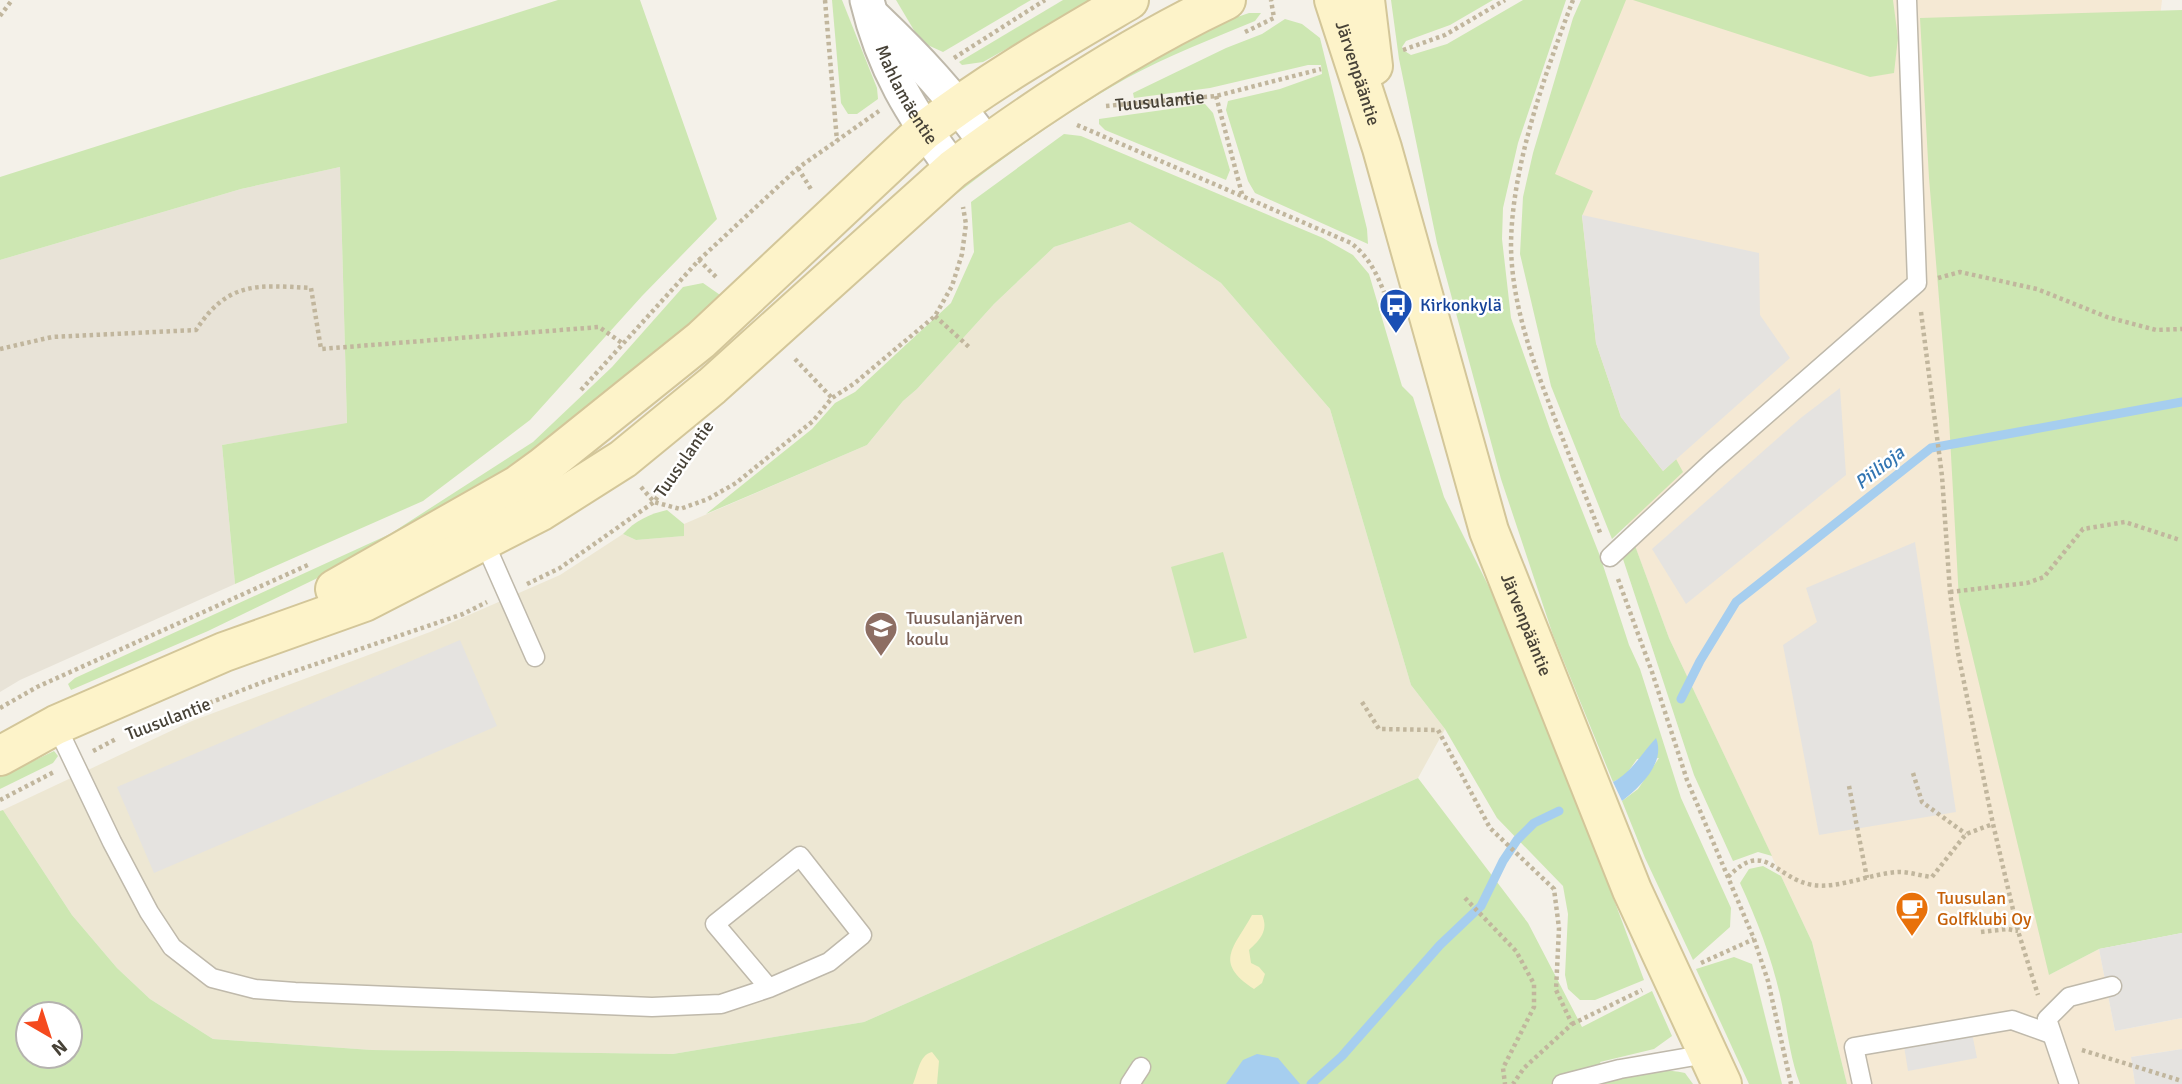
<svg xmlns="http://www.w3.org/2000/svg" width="2182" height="1084" font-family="Signika,sans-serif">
	<rect width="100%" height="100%" fill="#f4f1e9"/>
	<!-- residential -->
	<path fill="#e8e3d7" d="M340,167L347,424L222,445L235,584L20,680L0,692V260L241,189Z"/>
	<!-- commercial -->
	<path fill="#f5e9d4" d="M1600,0H2162L2049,975L2099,949L2115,1031L2182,1018V1049L2131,1057L2135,1084H1847L1812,942L1669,638L1541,292L1539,158Z"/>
	<!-- education -->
	<path fill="#ede7d3" d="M1130,222L1221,283L1330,409L1411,685L1445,729L1418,778L864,1022L673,1054L372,1050L213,1039L150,999L117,968L72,915L3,810L192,721L430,632L560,575L623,534L636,540L683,536L684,524L867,445L903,401L917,389L994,304L1054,247Z"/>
	<!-- green -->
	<g fill="#cde7b2" fill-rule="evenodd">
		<path d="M558,0H640L717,219L642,296L530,420L423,501L235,584L222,445L347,423L340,167L241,189L0,260V177Z"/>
		<path d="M832,0H842L877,88L878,99L857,114H848L841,103Z"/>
		<path d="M896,0H1031L943,52L921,42Z"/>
		<path d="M1063,0H1094L983,62L962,65L959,62Z"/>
		<path d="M1391,0H1493L1450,25L1406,41L1402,47L1403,50L1411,55L1447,44L1523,0H1566L1518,143L1503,208L1502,239L1511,318L1551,432L1600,556L1629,645L1640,669L1681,798L1731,908L1730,927L1693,960L1645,858L1622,801L1638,789L1659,758L1637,759L1625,776L1613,782L1553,635L1501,479L1437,243L1399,59Z"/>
		<path d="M1581,0H1626L1555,174L1593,191L1582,216L1596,343L1621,417L1663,471L1676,459L1683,472L1612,539L1551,386L1520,254L1523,197L1533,153L1573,18Z"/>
		<path d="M1633,0H1893L1898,38L1894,73L1870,77Z"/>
		<path d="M2182,10V933L2099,949L2049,975L1959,600L1949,419L1929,178L1920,18Z"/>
		<path d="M1249,13H1261L1255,21C1211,39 1168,56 1127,78C1045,124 972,181 899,239L1020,135L1214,25Z"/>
		<path d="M1285,19L1302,24L1320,38L1367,229L1368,244L1255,193L1248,181L1226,110L1228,101L1280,89L1322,74L1321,65H1308L1210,88L1134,98L1133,93L1226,48L1262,34Z"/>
		<path d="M1205,104L1213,113L1230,170L1226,180L1105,130L1099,124V119Z"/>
		<path d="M1064,134L1081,136L1323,238L1353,255L1369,274L1402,386L1413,397L1444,497L1490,589L1571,785L1644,980L1595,1000H1580L1568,989L1565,975L1568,914L1563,886L1497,818L1445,729L1411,685L1330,409L1221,283L1130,222L1054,247L994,304L917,389L903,401L867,445L706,514L812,429L835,403L855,392L951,303L974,252L971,202Z"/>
		<path d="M703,283L723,297L539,452L394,541L208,631L71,690L68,684L75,678L390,534L533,442L612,367L683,287Z"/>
		<path d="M667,510L684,524V536L636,540L623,534C635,521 649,514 667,510Z"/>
		<path d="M1634,543L1669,638L1772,856L1758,852L1733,861L1694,775L1623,559Z"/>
		<path d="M1223,552L1247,638L1194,653L1171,567Z"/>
		<path d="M54,751L58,756L53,763L0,789V777Z"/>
		<path d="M1418,778L1528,923L1582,1027L1652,991L1672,1036L1654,1049L1600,1062L1608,1077C1633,1072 1659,1067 1685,1073L1693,1084H0V811L3,810L72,915L117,968L150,999L213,1039L372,1050L673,1054L864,1022ZM28,1014H70V1056H28Z"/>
		<path d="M1763,866L1781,876L1812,942L1847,1084H1800C1789,1055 1787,1025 1780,995C1771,956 1757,920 1740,883L1749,869Z"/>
		<path d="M1734,957L1752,964L1782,1084H1749L1696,969Z"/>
	</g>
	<!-- sand -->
	<g fill="#f7efc5">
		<path d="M1252,915H1262C1269,930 1260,940 1249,950L1251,963L1259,967L1265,974L1262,983L1254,989C1213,962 1234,948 1252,915Z"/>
		<path d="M932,1052L939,1061L937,1084H913C918,1073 919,1055 932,1052Z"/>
	</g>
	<!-- parking -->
	<g fill="#e5e3e0">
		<path d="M1582,215L1759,253L1760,315L1790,358L1663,471L1621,417L1596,343Z"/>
		<path d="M1840,388L1846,475L1686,604L1652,549L1802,417Z"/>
		<path d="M1915,542L1956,812L1819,835L1783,645L1817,622L1806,588Z"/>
		<path d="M460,640L497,726L154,873L117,787Z"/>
		<path d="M2182,933V1018L2115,1031L2099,949Z"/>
		<path d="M1972,1033L1977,1058L1908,1071L1904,1046Z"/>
		<path d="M2182,1049V1084H2135L2131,1057Z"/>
	</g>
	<!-- water -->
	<g fill="#a6ceef">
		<path d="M1656,738C1666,763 1640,787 1622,801L1613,782C1631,773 1642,753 1656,738Z"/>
		<path d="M1257,1054L1278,1058L1300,1084H1226L1243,1060Z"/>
	</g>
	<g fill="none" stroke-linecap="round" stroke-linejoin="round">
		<!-- stream -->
		<g stroke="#a6ceef" stroke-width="9">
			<path d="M1681,699L1700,661L1736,602L1931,448L2182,402"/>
			<path d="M1311,1084L1342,1056L1440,945L1481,906L1503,861L1517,840L1534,823L1559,811"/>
		</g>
		<defs>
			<g id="service">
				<path d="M483,539L535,657"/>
				<path d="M1610,557L1712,462L1917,283L1907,0"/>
				<path d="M56,725L112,842L149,912L172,947L212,978L255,989L295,992L652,1007L721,1004L769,988L829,962L862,935L800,856L715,924L769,988"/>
				<path d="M1130,1084L1141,1067"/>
				<path d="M1562,1084L1620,1069L1707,1054"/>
				<path d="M1862,1084L1854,1047L2012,1020L2051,1034"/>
				<path d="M2069,1084L2047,1019L2069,997L2112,986"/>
			</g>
			<g id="minor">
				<path id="s2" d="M867,0C883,68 912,114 953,169"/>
				<path d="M875,18C917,58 953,96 986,144"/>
			</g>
			<g id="secondary">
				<path id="s3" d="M1334,0L1382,148L1489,531L1632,890L1722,1084"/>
				<path d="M1365,0L1373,66"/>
				<path d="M335,589L518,485L544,466L701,340L924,131C989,81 1059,41 1129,0"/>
				<path d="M0,756L56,725L224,652L364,602L541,511L623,459L712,386L953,169C1039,105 1129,46 1226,0"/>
			</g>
		</defs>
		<!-- service casing -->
		<use href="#service" stroke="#bfb9ab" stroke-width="21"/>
		<!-- minor casing -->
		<use href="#minor" stroke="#bfb9ab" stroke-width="37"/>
		<!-- secondary casing -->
		<use href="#secondary" stroke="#d3c699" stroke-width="42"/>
		<!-- path -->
		<g stroke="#c1b69d" stroke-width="4.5" stroke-dasharray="3.5 3.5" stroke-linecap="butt">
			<path d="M825,0L837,141"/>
			<path d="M1573,0C1545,74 1511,168 1511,247C1512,304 1532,359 1552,411C1568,453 1585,494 1601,535"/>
			<path d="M0,16L12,0"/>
			<path d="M1245,32L1274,18L1271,0"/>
			<path d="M1403,50L1445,35L1505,0"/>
			<path d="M954,58L1045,0"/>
			<path d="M1216,96L1242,194"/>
			<path id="s1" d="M1106,106L1216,96L1321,69"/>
			<path d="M1077,125L1351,243C1368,256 1376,272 1384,292"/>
			<path d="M798,168L812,191"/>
			<path d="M699,260L798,168L879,111"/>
			<path d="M1938,278L1960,272L2037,289L2107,317L2156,330L2182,329"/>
			<path d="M1921,312L1942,476L1950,592L1958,653L1993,824L2018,931L2038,995"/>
			<path d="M935,316L969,347"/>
			<path d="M0,349L52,337L196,330C228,281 257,285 311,288L321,349L599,327L622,343"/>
			<path d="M795,359L832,398"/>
			<path d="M581,390L699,260L718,279"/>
			<path d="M641,487L654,502L680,509L708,499L736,483L813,421L832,398L855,383L935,316L952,286L962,254L966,224L963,207"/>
			<path d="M1618,579L1652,672L1687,780L1754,939L1768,981L1791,1084"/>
			<path d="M527,584L560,568L654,502L688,453"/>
			<path d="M1950,592L2027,583L2044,577L2083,529L2125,522L2180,540"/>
			<path d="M1362,702L1379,729L1438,730L1490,828L1554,889L1559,928L1556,990L1572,1024L1524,1068L1513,1084"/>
			<path d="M0,708L37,687L310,564"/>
			<path d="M131,733L266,681L463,614L487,602"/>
			<path d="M93,751L116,739"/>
			<path d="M1913,773L1922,802L1966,834"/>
			<path d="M1849,786L1867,878"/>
			<path d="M0,800L54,772"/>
			<path d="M1728,877C1765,838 1775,879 1813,885C1839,889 1872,873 1899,872C1910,872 1921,876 1932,877L1966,834L1993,824"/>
			<path d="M1465,898L1516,951L1534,984V1007L1503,1068L1505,1084"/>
			<path d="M1981,932L2007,929L2018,931"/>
			<path d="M1701,963L1754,939"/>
			<path d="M1572,1024L1642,990"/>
			<path d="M2082,1050L2182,1081"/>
		</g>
		<!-- service -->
		<use href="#service" stroke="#fff" stroke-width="18"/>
		<!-- minor -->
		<use href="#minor" stroke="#fff" stroke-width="33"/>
		<!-- secondary -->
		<use href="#secondary" stroke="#fdf3c9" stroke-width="38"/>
	</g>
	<!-- icons -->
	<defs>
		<symbol id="bus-pin" viewBox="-11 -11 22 30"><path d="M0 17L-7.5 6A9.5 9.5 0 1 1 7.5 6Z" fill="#1a4fb4" stroke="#fff"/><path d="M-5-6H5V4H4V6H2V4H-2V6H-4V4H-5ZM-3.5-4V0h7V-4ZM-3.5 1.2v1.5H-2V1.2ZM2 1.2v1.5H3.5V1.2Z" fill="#fff"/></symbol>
		<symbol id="school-pin" viewBox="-11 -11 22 30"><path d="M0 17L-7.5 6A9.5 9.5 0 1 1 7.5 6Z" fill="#8d6e63" stroke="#fff"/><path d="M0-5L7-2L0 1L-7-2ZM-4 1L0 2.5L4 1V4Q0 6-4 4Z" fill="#fff"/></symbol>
		<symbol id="cafe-pin" viewBox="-11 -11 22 30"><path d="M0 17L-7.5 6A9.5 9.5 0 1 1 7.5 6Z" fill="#e8710a" stroke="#fff"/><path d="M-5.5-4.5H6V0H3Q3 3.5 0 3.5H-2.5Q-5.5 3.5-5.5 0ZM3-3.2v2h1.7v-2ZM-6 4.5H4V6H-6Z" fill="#fff"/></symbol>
	</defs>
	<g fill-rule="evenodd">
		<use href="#bus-pin" x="1377" y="286" width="38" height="52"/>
		<use href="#school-pin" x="862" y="609" width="38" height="52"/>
		<use href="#cafe-pin" x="1893" y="889" width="38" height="52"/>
	</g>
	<g text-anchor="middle" stroke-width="5" stroke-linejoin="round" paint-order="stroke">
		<!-- street labels -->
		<g font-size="18" fill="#474237" stroke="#fff">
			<text dy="6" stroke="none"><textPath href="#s3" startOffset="77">Järvenpääntie</textPath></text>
			<text dy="6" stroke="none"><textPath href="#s2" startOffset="103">Mahlamäentie</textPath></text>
			<text dy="6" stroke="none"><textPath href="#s1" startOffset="54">Tuusulantie</textPath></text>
			<text transform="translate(684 459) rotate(-55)" y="6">Tuusulantie</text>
			<text dy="6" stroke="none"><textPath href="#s3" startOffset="654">Järvenpääntie</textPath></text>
			<text transform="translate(168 719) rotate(-21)" y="6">Tuusulantie</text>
		</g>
		<!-- transit labels -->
		<g font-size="18" fill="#164399" stroke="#fff" text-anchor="start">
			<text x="1420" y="311">Kirkonkylä</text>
		</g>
		<!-- education labels -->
		<g font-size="18" fill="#785e54" stroke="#fff" text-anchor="start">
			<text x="906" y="624">Tuusulanjärven<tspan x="906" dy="21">koulu</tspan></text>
		</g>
		<!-- food labels -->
		<g font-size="18" fill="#c56008" stroke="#fff" text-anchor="start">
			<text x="1937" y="904">Tuusulan<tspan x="1937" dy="21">Golfklubi Oy</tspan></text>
		</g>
		<!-- water labels -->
		<g font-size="19" font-style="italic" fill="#3275b2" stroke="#fff">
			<text transform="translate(1879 467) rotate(-38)" y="7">Piilioja</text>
		</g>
	</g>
	<!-- north arrow -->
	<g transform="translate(49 1035) rotate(141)"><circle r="33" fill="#ffffff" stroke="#b5b3af" stroke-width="2"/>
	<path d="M0-5L12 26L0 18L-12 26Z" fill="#f54a1e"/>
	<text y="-10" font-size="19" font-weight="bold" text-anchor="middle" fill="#474237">N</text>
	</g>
</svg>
